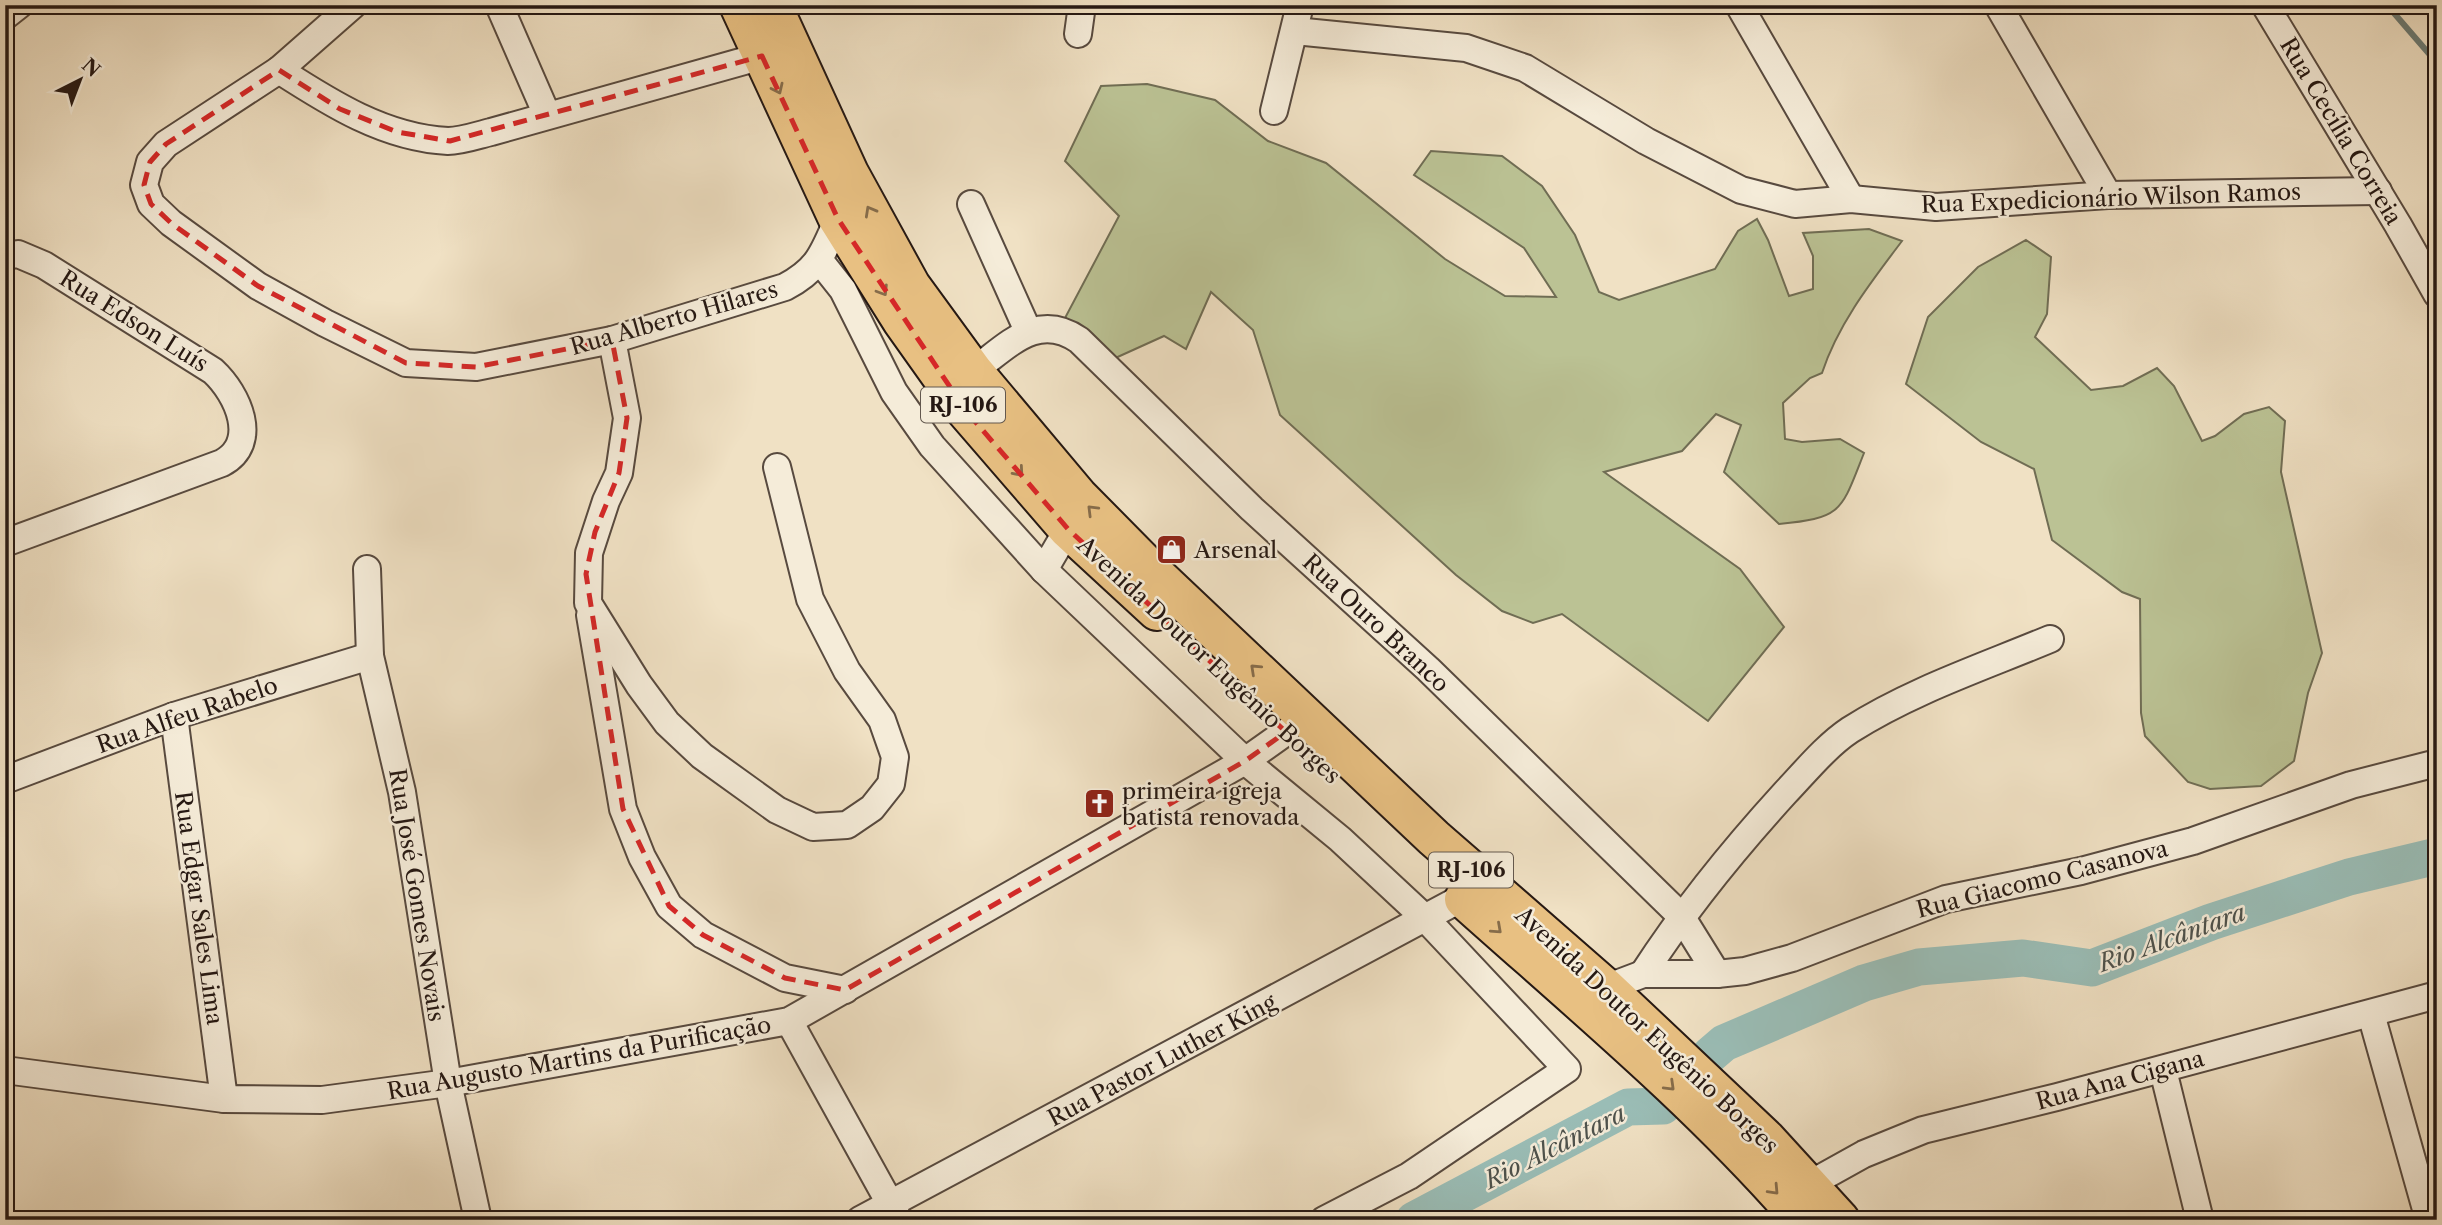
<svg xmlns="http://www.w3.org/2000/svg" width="2442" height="1225" font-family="'Libre Caslon Text',serif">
	<rect width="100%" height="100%" fill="#f0e1c4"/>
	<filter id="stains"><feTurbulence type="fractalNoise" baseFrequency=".00286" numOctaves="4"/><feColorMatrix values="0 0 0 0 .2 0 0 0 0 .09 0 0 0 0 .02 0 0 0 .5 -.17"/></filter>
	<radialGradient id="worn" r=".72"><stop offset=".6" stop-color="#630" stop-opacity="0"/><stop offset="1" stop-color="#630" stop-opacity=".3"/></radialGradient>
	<!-- green -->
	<g fill="#bbc294" stroke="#706d54" stroke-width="2">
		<path d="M1147,84L1215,100L1268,141L1326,163L1445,259L1505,296L1556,297L1524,248L1414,175L1431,151L1502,156L1542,186L1575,235L1599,292L1619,300L1715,269L1738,231L1757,219L1768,240L1789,296L1813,289V256L1803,233L1869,229L1902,241C1871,282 1838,324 1822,373L1810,378L1783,403L1785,439L1802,442L1840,439L1864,453C1841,511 1843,518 1779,524L1724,472L1741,425L1716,414L1682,451L1604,472L1740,569L1784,627L1708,721L1562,614L1533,623L1502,611L1456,575L1280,415L1253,330L1211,292L1186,349L1164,336L1111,360L1065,318L1119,216L1065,161L1101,86Z"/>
		<path d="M2026,240L2051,257L2047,314L2035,337L2091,390L2123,386L2157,368L2174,386L2202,441L2215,436L2244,414L2269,407L2285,421L2281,472L2322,653L2308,693L2294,761L2261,786L2210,789L2188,782L2145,736L2141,713L2140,599L2122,592L2052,540L2034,469L1981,442L1906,384L1928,317L1978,267Z"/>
	</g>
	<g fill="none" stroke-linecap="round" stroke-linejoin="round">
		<!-- stream -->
		<path stroke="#6b7b75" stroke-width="6" d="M2387,5L2437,63"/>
		<!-- river -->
		<g stroke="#9abdb6" stroke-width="37">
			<path d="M1710,1055L1724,1043L1864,983L1919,967L2023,958L2092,968L2211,922L2349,877L2437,856"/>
			<path d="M1414,1220L1628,1107L1663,1106"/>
		</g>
		<defs>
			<g id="minor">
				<path d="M353,5L279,70L166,144L150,162L144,185L151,204L171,223L258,286L325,323L406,363L476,367L612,340L785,287C819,269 823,253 838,219"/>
				<path d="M499,5L547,115"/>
				<path d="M1739,5L1851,199"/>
				<path d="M1998,5L2108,195"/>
				<path d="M2265,5L2398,225L2437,294"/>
				<path d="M5,16L19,5"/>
				<path d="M1295,31L1466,48L1525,68L1646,141L1741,190L1795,204L1851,199L1936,207L2108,195L2378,191"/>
				<path d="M1078,34L1082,5"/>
				<path d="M279,70C330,103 385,138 448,141C462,141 478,135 491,132L762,56"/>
				<path d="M1274,111L1300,5"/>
				<path d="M971,204L1028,331"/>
				<path d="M5,256L18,254L44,265L213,371C238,394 260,443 222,463L5,543"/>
				<path d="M820,261L843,290L894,392L932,446L1044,570L1245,761L1340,839L1426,919L1567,1069L1409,1176L1324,1220"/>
				<path d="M612,340L627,418L619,473L606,501L589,553L588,603L639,685L667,723L702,756L777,810L813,827L847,825L872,808L891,784L895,757L882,720L847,671L810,599L777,467"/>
				<path d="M973,371C1008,346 1037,311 1079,340L1252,509L1428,669L1681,916L1717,974"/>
				<path d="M367,569L370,656L402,792L448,1083L478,1220"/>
				<path d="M1044,570L1068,529"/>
				<path d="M590,615L623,809L642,857L669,906L703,935L785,978L845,990"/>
				<path d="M174,716L224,1099"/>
				<path d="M5,780L174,716L370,656"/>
				<path d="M1643,974C1685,909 1733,850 1785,793C1805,772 1826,746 1850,730C1911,691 1983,667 2050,639"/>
				<path d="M1606,988L1643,974H1717L1745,971L1792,958L1946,899L2081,871L2193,841L2351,785L2437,763"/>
				<path d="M2371,1014L2429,1220"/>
				<path d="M789,1021L898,1218"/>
				<path d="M5,1070L224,1099L322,1100L448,1083L789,1021L1245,761L1286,732"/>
				<path d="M2163,1070L2200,1220"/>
				<path d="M1810,1184L1864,1154L1923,1130L2057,1097L2437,995"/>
				<path d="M860,1220L1462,898"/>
			</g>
			<g id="highway">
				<path d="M739,5L838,219L902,321L966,411L1068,529L1157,611"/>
				<path d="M772,5L849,173L911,286L973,371L1078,496L1159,578L1434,838L1606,988L1766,1139L1840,1220"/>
				<path d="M1464,899C1579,1002 1700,1102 1802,1220"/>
			</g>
		</defs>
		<!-- minor casing -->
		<use href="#minor" stroke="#584a3f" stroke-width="30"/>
		<!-- highway casing -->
		<use href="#highway" stroke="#251813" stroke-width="42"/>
		<!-- minor -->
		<use href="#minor" stroke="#f5ecd9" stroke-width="26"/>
		<!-- highway -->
		<use href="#highway" stroke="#e8c082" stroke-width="38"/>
	</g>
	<!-- one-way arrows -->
	<defs><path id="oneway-chevron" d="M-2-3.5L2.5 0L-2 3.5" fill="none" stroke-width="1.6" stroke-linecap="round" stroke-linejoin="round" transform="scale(1.75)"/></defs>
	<g stroke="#866c4a">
		<use href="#oneway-chevron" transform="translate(778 89) rotate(65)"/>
		<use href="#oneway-chevron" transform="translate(870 211) rotate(-119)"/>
		<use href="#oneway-chevron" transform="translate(883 291) rotate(58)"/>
		<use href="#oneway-chevron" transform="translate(1019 472) rotate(49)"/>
		<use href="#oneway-chevron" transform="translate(1092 510) rotate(-135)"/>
		<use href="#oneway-chevron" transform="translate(1255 669) rotate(-137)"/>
		<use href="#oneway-chevron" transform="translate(1497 929) rotate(42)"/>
		<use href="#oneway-chevron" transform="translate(1670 1086) rotate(44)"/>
		<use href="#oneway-chevron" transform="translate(1774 1190) rotate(47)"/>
	</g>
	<!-- marked area -->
	<path fill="none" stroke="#d62828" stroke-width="5" stroke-dasharray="14 9" stroke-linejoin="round" d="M762,56L838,219L966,411L1068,529L1286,732L1245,761L845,990L785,978L703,935L669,906L623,809L586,574L595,532L619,473L627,418L612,340L476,367L406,363L258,286L171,223L151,204L144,185L150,162L166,144L279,70L340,109L397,132L450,141Z"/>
	<!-- icons -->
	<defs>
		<symbol id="shop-square" viewBox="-11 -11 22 22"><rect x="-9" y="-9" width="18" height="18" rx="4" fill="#8f2418" stroke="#f5ecd9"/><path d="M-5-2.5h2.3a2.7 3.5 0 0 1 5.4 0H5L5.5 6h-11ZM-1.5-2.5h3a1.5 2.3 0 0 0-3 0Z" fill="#fff"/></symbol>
		<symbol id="church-square" viewBox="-11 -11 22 22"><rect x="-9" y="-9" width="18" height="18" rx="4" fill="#8f2418" stroke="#f5ecd9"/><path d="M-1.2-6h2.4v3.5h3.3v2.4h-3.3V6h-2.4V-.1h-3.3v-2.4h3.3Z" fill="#fff"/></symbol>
	</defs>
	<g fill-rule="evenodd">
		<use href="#shop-square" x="1154" y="532" width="35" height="35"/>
		<use href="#church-square" x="1082" y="786" width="35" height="35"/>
	</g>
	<g text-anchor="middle" stroke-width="5" stroke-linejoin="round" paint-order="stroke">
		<!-- shield labels -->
		<g fill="#f5ecd9" stroke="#63584e" stroke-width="2">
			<rect x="921" y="387.5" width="84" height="35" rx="5"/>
			<rect x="1429" y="852.5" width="84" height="35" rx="5"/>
		</g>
		<g font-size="21" font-weight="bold" fill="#251813">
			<text x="963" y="412">RJ-106</text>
			<text x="1471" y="877">RJ-106</text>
		</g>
		<!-- street labels -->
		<g font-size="23" fill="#251813" stroke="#f5ecd9">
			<text transform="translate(2341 131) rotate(59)" y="8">Rua Cecília Correia</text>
			<text transform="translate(2111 198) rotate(-2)" y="8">Rua Expedicionário Wilson Ramos</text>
			<text transform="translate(674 318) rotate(-16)" y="8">Rua Alberto Hilares</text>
			<text transform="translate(134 321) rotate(32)" y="8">Rua Edson Luís</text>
			<text transform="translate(1376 623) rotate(43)" y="8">Rua Ouro Branco</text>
			<text transform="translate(1209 660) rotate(43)" y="8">Avenida Doutor Eugênio Borges</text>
			<text transform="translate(187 715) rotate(-19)" y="8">Rua Alfeu Rabelo</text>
			<text transform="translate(2042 879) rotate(-14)" y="8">Rua Giacomo Casanova</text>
			<text transform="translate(417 895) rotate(81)" y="8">Rua José Gomes Novais</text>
			<text transform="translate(199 908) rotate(82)" y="8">Rua Edgar Sales Lima</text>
			<text transform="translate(1647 1030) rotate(43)" y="8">Avenida Doutor Eugênio Borges</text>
			<text transform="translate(579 1058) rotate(-10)" y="8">Rua Augusto Martins da Purificação</text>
			<text transform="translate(1162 1060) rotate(-28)" y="8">Rua Pastor Luther King</text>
			<text transform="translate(2120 1080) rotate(-15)" y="8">Rua Ana Cigana</text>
		</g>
		<!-- poi labels -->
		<g font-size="23" fill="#251813" stroke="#f5ecd9" text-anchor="start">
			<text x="1194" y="558">Arsenal</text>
			<text x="1122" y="799">primeira igreja<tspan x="1122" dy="26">batista renovada</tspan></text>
		</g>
		<!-- water labels -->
		<g font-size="24" font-style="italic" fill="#4e524c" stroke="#f5ecd9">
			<text transform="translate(2172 938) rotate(-20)" y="8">Rio Alcântara</text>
			<text transform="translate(1555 1147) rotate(-27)" y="8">Rio Alcântara</text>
		</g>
	</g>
	<!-- margin -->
	<rect width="2442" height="1225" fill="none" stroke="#f0e1c4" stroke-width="28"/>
	<rect x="7" y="7" width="2428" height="1211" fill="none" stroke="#251813" stroke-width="3.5"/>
	<rect x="14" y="14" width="2414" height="1197" fill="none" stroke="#251813" stroke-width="2"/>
	<!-- north arrow -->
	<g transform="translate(80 80) rotate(42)" stroke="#f5ecd9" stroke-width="5" paint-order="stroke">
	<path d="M0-5L12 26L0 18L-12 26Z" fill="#251813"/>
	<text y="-10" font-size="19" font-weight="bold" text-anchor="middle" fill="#251813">N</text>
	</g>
	<rect width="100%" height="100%" filter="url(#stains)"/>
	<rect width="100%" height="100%" fill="url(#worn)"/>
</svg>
